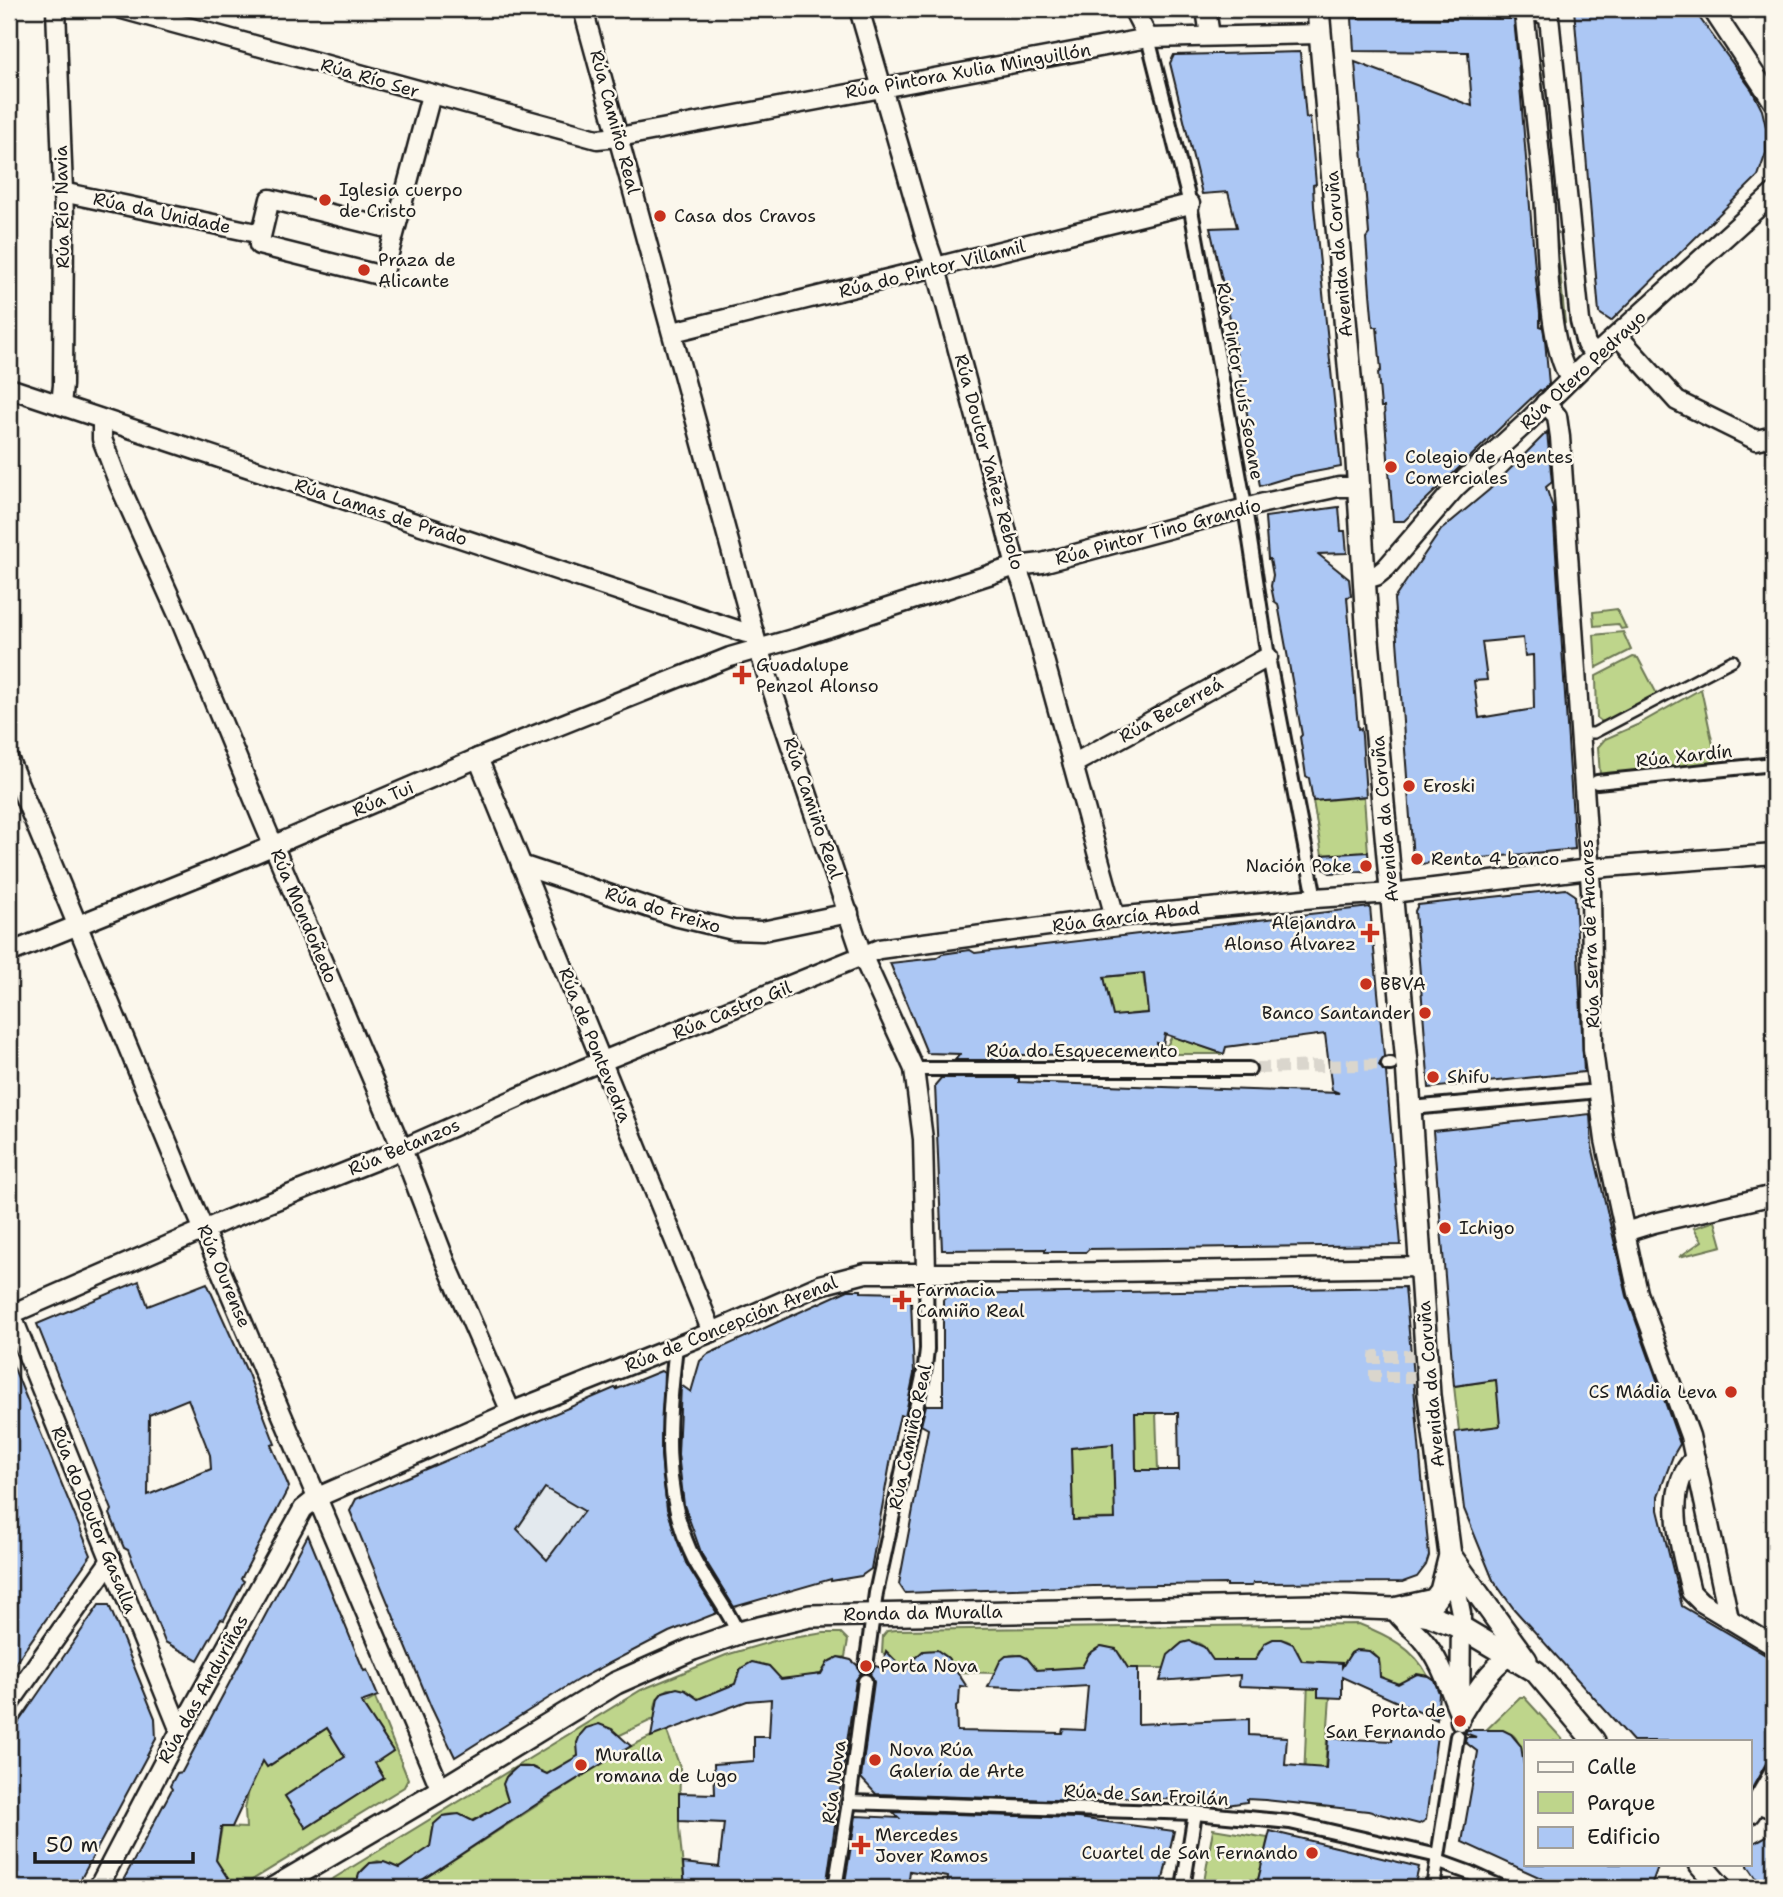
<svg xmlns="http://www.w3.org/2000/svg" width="1783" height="1897" font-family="'Shantell Sans',sans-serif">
	<rect width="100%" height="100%" fill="#fbf7ec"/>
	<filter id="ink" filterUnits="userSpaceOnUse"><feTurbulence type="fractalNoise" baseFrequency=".0143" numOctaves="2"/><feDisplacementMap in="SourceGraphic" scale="14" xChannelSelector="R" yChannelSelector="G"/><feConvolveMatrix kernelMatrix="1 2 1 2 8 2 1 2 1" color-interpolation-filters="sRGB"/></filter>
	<g filter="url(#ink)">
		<!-- built -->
		<path fill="#e3e9ee" d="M645,1446H662L661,1464L547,1561L517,1529L565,1457Z"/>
		<!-- green -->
		<g fill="#bed58b" stroke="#6d7854" stroke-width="2">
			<path d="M1544,58L1575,322L1570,323Z"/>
			<path d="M1535,59H1540L1565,323L1558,325Z"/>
			<path d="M1617,609L1626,628L1621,629L1618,624L1594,626L1593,612Z"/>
			<path d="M1623,632L1631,650L1596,668L1594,635Z"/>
			<path d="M1633,657L1638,658L1657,694L1605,722L1601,721L1597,718L1596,676Z"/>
			<path d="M1701,689L1718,768L1607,778L1600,775L1598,747L1605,739L1637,725Z"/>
			<path d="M1364,797L1368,852L1322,855L1313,801Z"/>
			<path d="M1143,973L1145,988L1153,987L1155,1012L1132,1014L1111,1022L1104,977Z"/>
			<path d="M1172,1036L1224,1054H1158L1157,1043L1167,1046Z"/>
			<path d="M1715,1221L1722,1246L1679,1257L1702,1241L1694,1228Z"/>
			<path d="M1508,1378L1500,1426L1459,1431L1454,1386Z"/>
			<path d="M1113,1412L1114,1495H1136L1135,1412L1156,1413L1158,1470H1146L1137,1518L1092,1519V1551H1073L1071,1448L1087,1446Z"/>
			<path d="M1359,1624C1387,1635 1414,1648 1428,1676C1416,1674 1409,1675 1401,1685L1379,1676C1385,1658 1369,1644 1351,1653L1344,1664L1300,1661C1297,1632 1263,1632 1256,1660H1211C1202,1630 1171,1639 1166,1668H1125C1124,1654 1115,1648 1101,1646L1089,1654L1084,1667L1034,1670L1027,1658C1010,1650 1002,1657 996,1673L954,1672C951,1655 940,1649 923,1651L912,1663L910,1671L899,1672L891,1656L882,1653L883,1636L887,1631L895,1630Z"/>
			<path d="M824,1633H841L848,1640L845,1657C832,1657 826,1661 824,1674L777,1680L769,1666L752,1662L740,1669L735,1684L696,1700L685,1690L669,1689C657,1695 653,1705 656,1718L618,1736C602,1720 586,1722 577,1743L579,1755L543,1776C524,1753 492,1774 509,1801L471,1822C451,1804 426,1820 433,1846L397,1869L392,1865L378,1861C364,1865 356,1873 358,1888H318L641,1690L726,1655L774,1641Z"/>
			<path d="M1308,1681L1331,1683L1325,1768V1807L1303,1804Z"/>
			<path d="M1520,1697H1524L1564,1741H1526V1767L1520,1763C1521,1729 1510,1729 1480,1736Z"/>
			<path d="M375,1698L408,1779L404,1787L239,1888H234L216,1860L222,1827L246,1828L245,1809L249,1790L252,1739L271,1765L327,1728L345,1757L285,1796L306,1828L384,1778L375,1763L393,1751L363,1705Z"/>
			<path d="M666,1729L680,1767L679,1828L685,1888H410L619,1752Z"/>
			<path d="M1213,1829L1268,1838L1256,1888H1203Z"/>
		</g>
		<!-- building -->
		<g fill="#acc7f4" stroke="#1c1c1c" stroke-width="2" fill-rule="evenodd">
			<path d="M1574,9H1693L1752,90L1762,110L1766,127V153L1758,176L1611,321L1599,313Z"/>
			<path d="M1352,18L1514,19L1518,61L1536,280L1540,313V326L1543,327L1545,340L1549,384L1542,391L1540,390L1496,432L1404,521H1393L1384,407H1381L1378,373L1381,370L1377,327H1373L1370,293L1366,238L1369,234L1355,62L1472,106L1468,52L1354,51Z"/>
			<path d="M1300,52L1306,118L1310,117L1316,184L1313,185L1314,206L1341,467L1293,476L1260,486L1227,302L1210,228L1237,227L1228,192L1202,194L1170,63L1174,55Z"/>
			<path d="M1547,432L1552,482L1546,487L1553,508L1575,849L1420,864L1413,859L1394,599L1441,530L1489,490ZM1523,638L1525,656L1533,655L1534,709L1479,718L1474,681L1487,680L1482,642Z"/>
			<path d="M1339,507L1341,531H1345L1347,553L1318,554L1349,579L1351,596L1347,597L1358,729L1361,728L1362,736L1366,796L1313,801L1309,778L1306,776L1300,737L1302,735L1278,604L1274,601L1271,586L1273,575L1270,559H1268L1265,517Z"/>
			<path d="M1368,852L1369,866L1365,871L1330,873L1324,869L1322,855Z"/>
			<path d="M1566,889L1575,895L1584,1072L1429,1088L1415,911L1418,905Z"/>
			<path d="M1370,907L1384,1056L1379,1065L1386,1072L1401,1245L1089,1249L1086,1252H1045V1249L942,1250L935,1085L941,1078H1019V1082L1339,1093L1332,1090L1325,1034L1226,1047L1224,1054L1165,1034L1163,1045L1157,1043L1158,1054L1020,1055V1060H955L960,1054L927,1053L890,963L936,958L942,954L970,950L975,953ZM1144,973L1148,1013L1113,1016L1104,977Z"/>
			<path d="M1590,1114L1592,1146L1627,1296L1680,1444L1673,1456L1658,1496V1510L1682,1606L1774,1660V1749L1750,1792V1741H1633L1514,1609L1493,1580L1464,1509L1455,1432L1500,1426L1496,1380L1454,1386L1433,1131Z"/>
			<path d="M139,1281L148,1306L207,1283L248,1374L275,1444L271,1445L289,1487L241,1579L244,1581L224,1620L221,1619L198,1660L165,1642L128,1550L124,1548L110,1514L112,1510L37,1324ZM188,1399L210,1455L211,1469L148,1495L149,1415Z"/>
			<path d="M1405,1287L1429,1556L1426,1565L1417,1577L1403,1582L1253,1583L1252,1586H1227V1584L1093,1586L905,1593L899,1584L928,1429L921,1425L926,1405H943V1300L948,1295ZM1135,1413H1178L1179,1470H1136ZM1113,1444L1115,1519L1073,1520L1071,1448Z"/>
			<path d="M848,1290H861V1292L903,1293L911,1300L914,1374L905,1417L900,1415L895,1436L871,1569L861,1576L831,1581V1579L734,1607L702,1555L684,1505L678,1454L681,1385L691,1392L700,1361L708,1354Z"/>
			<path d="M9,1356L91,1555L9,1672Z"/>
			<path d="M661,1371L664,1373L661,1455L667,1509L686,1563L717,1613L669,1632L579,1679L455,1757L431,1707L350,1511L356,1499L617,1387V1389ZM545,1488L584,1511L547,1560L517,1529Z"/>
			<path d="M308,1535L364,1671L367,1670L378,1696L361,1702L393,1751L375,1763L384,1778L306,1828L285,1796L345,1757L327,1728L267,1767L263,1761L232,1827H221L216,1860L234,1888H119L172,1789L170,1786L177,1773L182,1772Z"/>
			<path d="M99,1605H109L155,1718L156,1739L76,1888H9V1736Z"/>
			<path d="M1273,1639H1281L1293,1644L1302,1661L1342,1663V1667L1351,1653L1356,1650L1369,1651L1379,1659L1380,1677L1398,1684L1417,1674L1428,1676L1434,1680L1439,1693L1437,1720L1342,1677V1698L1318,1697V1689L1239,1686L1240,1675L1160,1681L1168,1655L1182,1643L1190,1641L1204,1647L1213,1660H1255L1265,1643Z"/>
			<path d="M1101,1646L1116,1649L1128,1668H1138V1724L1249,1719V1735L1287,1737L1285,1765L1326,1768L1328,1738L1392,1741V1733L1437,1735L1426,1820L1419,1824L1368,1811L1265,1800L1247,1799V1802L1227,1805V1802L1080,1795V1801L876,1794L861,1778L874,1682L870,1674L875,1666L882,1668L886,1651L906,1671L916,1657L923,1651L937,1650L948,1658L967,1687L960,1686L959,1703L956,1706L957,1731L1062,1733L1063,1729L1084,1730L1088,1686L1037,1689L988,1687L1000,1661L1006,1656L1021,1655L1027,1658L1037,1670L1082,1667L1089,1654Z"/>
			<path d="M838,1657L851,1660L857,1665L861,1673L856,1680L826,1888H685L683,1863L719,1867L724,1823L679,1821V1793L715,1794L714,1764L754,1761V1737H769L771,1699L747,1701L651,1737L658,1698L663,1692L677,1688L685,1690L698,1699L735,1684L740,1669L752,1662L769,1666L781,1679L821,1674L828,1662Z"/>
			<path d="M599,1724L612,1729L631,1746L546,1798L410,1888H355L359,1874L370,1863L384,1862L399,1868L430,1847L434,1824L443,1816L459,1814L473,1821L508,1801L503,1784L506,1777L517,1767H532L547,1774L578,1756L577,1743L580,1735L586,1728Z"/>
			<path d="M1467,1730H1503L1511,1734L1521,1746L1526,1778V1864H1659L1650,1888H1563L1462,1842L1478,1752L1465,1742L1466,1737H1476L1465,1733Z"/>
			<path d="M893,1812L1078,1818L1174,1831L1161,1888H947L948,1877L910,1871L908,1887L844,1888L856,1816L899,1818Z"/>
			<path d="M1270,1831L1419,1867L1414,1888H1256Z"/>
			<path d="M1774,1832V1888H1763L1748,1866L1750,1845Z"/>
		</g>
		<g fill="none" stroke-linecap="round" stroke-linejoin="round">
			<!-- pedestrian-tunnel -->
			<g stroke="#dad6cd" stroke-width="12" stroke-dasharray="12 6" stroke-linecap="butt">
				<path d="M1257,1068L1388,1064"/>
				<path d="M1415,1356H1375V1377H1417"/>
			</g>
			<defs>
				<path id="service" d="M1580,733H1594L1733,660"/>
				<g id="pedestrian">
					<path d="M1148,38L1190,204L1243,495L1268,657L1315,898"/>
					<path d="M1597,782L1774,764"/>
					<path d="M1388,1064H1391"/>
					<path d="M914,1069H1249"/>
					<path d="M1411,1108L1588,1092"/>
					<path d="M676,1346C668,1418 660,1491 694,1559C707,1584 726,1606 738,1633"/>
					<path d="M866,1666L876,1593L925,1367L927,1349L926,1272"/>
					<path d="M849,1802L1195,1813L1290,1822L1438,1856"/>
					<path d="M1437,1861L1470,1873L1503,1888"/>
					<path d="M835,1888L849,1802L865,1681"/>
					<path d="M1183,1888L1195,1813"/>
					<path d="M1433,1888L1457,1736"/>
				</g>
				<g id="minor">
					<path d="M56,9L64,216L63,385L61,405"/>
					<path d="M122,9L597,139L619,137L1148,38L1320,34"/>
					<path d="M583,9L758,648L862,955L914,1069L923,1139L926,1272"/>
					<path d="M859,9L926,239L936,268L1016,566L1024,587L1115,917"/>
					<path d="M1133,9L1148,38"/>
					<path d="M1206,9L1210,36"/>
					<path d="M1524,9C1530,71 1538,133 1544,195C1548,244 1546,340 1570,379"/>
					<path d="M1712,9L1774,103"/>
					<path d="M1524,12H1539L1549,17L1580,321L1586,344L1595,355"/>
					<path d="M62,192L261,234"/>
					<path d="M395,230L270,199L259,245L383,276C399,215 415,155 431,95"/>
					<path d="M673,332L1190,204"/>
					<path d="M1618,336L1677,401L1756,440L1774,436"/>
					<path d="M9,388L746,633L754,632"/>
					<path d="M1545,403L1557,416L1560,437L1591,890L1593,1050L1605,1140L1638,1293L1690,1436L1729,1618"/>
					<path d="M102,420V439L119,484L179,617L260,814L402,1149L446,1263L511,1412"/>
					<path d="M1366,579L1376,576L1386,568L1456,487L1525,424L1595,355L1774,193"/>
					<path d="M478,758L712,1332"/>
					<path d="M9,760L212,1250L441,1790"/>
					<path d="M1073,764L1268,657"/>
					<path d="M521,865L674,916L733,930L762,931L849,913"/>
					<path d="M9,953L244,858L478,758L730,657L796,638L1016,566L1042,563L1264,503L1339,487H1359"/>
					<path d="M1625,1232L1654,1223L1774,1195"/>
					<path d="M9,1309L180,1731"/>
					<path d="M9,1315L224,1221L386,1156L583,1069L879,949L1115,917L1315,898L1392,893L1606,867L1774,854"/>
					<path d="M1695,1458C1661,1491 1682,1551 1691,1592L1701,1602L1774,1646"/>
					<path d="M1450,1559L1461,1613L1460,1721"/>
					<path d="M1394,1609C1402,1623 1415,1629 1424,1641C1441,1661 1448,1686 1458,1710"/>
					<path d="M9,1704L111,1560"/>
					<path d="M1460,1717C1473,1695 1489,1669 1510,1655"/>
					<path d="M1758,1803L1774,1810"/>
					<path d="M1750,1814L1774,1773"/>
					<path d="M98,1888L180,1731L303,1509L318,1497L511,1412L712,1332L820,1285L866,1273H1049L1421,1267"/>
				</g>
				<g id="tertiary">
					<path d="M1318,9L1356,445L1368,640L1407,1063L1429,1395L1450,1555L1441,1591L1434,1600L1394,1609"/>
					<path d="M1450,1555L1526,1660"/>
					<path d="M1700,1864L1721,1888"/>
					<path d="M274,1888L441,1790L616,1683L693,1649L738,1633L810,1616L1315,1606L1394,1609L1429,1615L1462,1628L1536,1672L1594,1741"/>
				</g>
			</defs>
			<!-- service casing -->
			<use href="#service" stroke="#1c1c1c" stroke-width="14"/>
			<!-- pedestrian casing -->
			<use href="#pedestrian" stroke="#1c1c1c" stroke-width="18"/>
			<!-- minor casing -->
			<use href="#minor" stroke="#1c1c1c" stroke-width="23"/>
			<!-- tertiary casing -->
			<use href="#tertiary" stroke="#1c1c1c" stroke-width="26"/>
			<!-- service -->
			<use href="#service" stroke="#fbf7ec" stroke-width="9"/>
			<!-- pedestrian -->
			<use href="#pedestrian" stroke="#fbf7ec" stroke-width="12"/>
			<!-- minor -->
			<use href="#minor" stroke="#fbf7ec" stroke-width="18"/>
			<!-- tertiary -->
			<use href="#tertiary" stroke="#fbf7ec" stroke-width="21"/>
		</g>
	</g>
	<!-- markers -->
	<g fill="#c8321e" stroke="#fbf7ec" stroke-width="2.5">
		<circle cx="325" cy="200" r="7"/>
		<circle cx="660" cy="216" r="7"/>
		<circle cx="364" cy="270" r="7"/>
		<circle cx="1391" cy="467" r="7"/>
		<path d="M738.5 664.5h7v7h7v7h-7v7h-7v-7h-7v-7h7z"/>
		<circle cx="1409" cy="786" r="7"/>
		<circle cx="1417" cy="859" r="7"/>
		<circle cx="1366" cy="866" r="7"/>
		<path d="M1366.5 922.5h7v7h7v7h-7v7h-7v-7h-7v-7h7z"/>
		<circle cx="1366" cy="984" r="7"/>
		<circle cx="1425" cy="1013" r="7"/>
		<circle cx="1433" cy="1077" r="7"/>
		<circle cx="1445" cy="1228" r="7"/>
		<path d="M898.5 1289.5h7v7h7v7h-7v7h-7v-7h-7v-7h7z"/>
		<circle cx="1731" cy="1392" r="7"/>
		<circle cx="866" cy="1666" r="7"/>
		<circle cx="1460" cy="1721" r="7"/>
		<circle cx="875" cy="1760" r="7"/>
		<circle cx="581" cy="1765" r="7"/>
		<path d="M857.5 1834.5h7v7h7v7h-7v7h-7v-7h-7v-7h7z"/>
		<circle cx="1312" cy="1853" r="7"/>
	</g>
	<g text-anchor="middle" stroke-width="5" stroke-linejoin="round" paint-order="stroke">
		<!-- street labels -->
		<g font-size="18" fill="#1c1c1c" stroke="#fbf7ec">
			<text transform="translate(968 71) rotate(-10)" y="6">Rúa Pintora Xulia Minguillón</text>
			<text transform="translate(370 78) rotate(16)" y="6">Rúa Río Ser</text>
			<text transform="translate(615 122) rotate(75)" y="6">Rúa Camiño Real</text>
			<text transform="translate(62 207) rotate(-91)" y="6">Rúa Río Navia</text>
			<text transform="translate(162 213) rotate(12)" y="6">Rúa da Unidade</text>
			<text transform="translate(1339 254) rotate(-95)" y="6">Avenida da Coruña</text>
			<text transform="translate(932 269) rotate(-14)" y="6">Rúa do Pintor Villamil</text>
			<text transform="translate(1583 370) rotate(-43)" y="6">Rúa Otero Pedrayo</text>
			<text transform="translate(1240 381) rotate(80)" y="6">Rúa Pintor Luís Seoane</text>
			<text transform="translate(989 462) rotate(75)" y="6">Rúa Doutor Yañez Rebolo</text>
			<text transform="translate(381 512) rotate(18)" y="6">Rúa Lamas de Prado</text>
			<text transform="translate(1158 532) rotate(-15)" y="6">Rúa Pintor Tino Grandío</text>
			<text transform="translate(1171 710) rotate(-29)" y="6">Rúa Becerreá</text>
			<text transform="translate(1684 756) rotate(-6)" y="6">Rúa Xardín</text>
			<text transform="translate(383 799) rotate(-23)" y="6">Rúa Tui</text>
			<text transform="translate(813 808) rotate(71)" y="6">Rúa Camiño Real</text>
			<text transform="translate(1385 819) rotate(-95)" y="6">Avenida da Coruña</text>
			<text transform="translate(663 910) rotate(17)" y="6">Rúa do Freixo</text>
			<text transform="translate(304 916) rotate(67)" y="6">Rúa Mondoñedo</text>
			<text transform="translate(1126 917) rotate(-7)" y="6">Rúa García Abad</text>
			<text transform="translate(1590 934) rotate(-92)" y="6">Rúa Serra de Ancares</text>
			<text transform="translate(732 1010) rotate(-22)" y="6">Rúa Castro Gil</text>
			<text transform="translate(595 1045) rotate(68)" y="6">Rúa de Pontevedra</text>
			<text x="1082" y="1057">Rúa do Esquecemento</text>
			<text transform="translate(404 1147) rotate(-23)" y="6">Rúa Betanzos</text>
			<text transform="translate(224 1276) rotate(67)" y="6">Rúa Ourense</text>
			<text transform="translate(731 1324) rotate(-22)" y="6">Rúa de Concepción Arenal</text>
			<text transform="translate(1431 1384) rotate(-95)" y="6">Avenida da Coruña</text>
			<text transform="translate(910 1437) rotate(-78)" y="6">Rúa Camiño Real</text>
			<text transform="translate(94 1520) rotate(68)" y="6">Rúa do Doutor Gasalla</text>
			<text transform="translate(923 1613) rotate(-1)" y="6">Ronda da Muralla</text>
			<text transform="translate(203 1689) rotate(-61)" y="6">Rúa das Anduriñas</text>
			<text transform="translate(834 1782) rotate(-82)" y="6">Rúa Nova</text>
			<text transform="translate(1146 1795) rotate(3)" y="6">Rúa de San Froilán</text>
		</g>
		<!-- poi labels -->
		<g font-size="18" fill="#1c1c1c" stroke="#fbf7ec" text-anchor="start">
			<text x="339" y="196">Iglesia cuerpo<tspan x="339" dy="21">de Cristo</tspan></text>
			<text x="674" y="222">Casa dos Cravos</text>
			<text x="378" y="266">Praza de<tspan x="378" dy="21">Alicante</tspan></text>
			<text x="1405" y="463">Colegio de Agentes<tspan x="1405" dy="21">Comerciales</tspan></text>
			<text x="756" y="671">Guadalupe<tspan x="756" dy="21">Penzol Alonso</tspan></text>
			<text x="1423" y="792">Eroski</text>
			<text x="1431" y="865">Renta 4 banco</text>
			<text x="1352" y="872" text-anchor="end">Nación Poke</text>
			<text x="1356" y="929" text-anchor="end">Alejandra<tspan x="1356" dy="21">Alonso Álvarez</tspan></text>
			<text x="1380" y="990">BBVA</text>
			<text x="1411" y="1019" text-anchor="end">Banco Santander</text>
			<text x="1447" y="1083">Shifu</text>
			<text x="1459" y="1234">Ichigo</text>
			<text x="916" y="1296">Farmacia<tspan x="916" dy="21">Camiño Real</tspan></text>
			<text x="1717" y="1398" text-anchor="end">CS Mádia Leva</text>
			<text x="880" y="1672">Porta Nova</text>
			<text x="1446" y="1717" text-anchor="end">Porta de<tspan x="1446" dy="21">San Fernando</tspan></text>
			<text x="889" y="1756">Nova Rúa<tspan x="889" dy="21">Galería de Arte</tspan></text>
			<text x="595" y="1761">Muralla<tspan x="595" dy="21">romana de Lugo</tspan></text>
			<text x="875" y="1841">Mercedes<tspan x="875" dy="21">Jover Ramos</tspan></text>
			<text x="1298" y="1859" text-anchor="end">Cuartel de San Fernando</text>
		</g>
	</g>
	<!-- margin -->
	<rect width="1783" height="1897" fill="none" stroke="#fbf7ec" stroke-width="35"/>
	<rect x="18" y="18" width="1748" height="1862" fill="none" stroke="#1c1c1c" stroke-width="2.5" filter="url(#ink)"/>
	<!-- legend -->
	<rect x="1524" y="1740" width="228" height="126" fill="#fbf7ec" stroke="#a29f99" stroke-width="2"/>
	<rect x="1538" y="1762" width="35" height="10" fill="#fbf7ec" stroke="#a29f99" stroke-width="2"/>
	<text x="1587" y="1774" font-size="21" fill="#1c1c1c">Calle</text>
	<rect x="1538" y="1792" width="35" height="21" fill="#bed58b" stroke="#a29f99" stroke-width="2"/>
	<text x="1587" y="1810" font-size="21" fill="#1c1c1c">Parque</text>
	<rect x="1538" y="1827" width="35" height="21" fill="#acc7f4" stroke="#a29f99" stroke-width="2"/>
	<text x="1587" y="1844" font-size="21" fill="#1c1c1c">Edificio</text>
	<!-- scale -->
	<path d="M35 1852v10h158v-10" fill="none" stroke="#1c1c1c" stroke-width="3.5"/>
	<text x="46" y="1852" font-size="21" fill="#1c1c1c" stroke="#fbf7ec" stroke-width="5" paint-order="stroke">50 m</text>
</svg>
